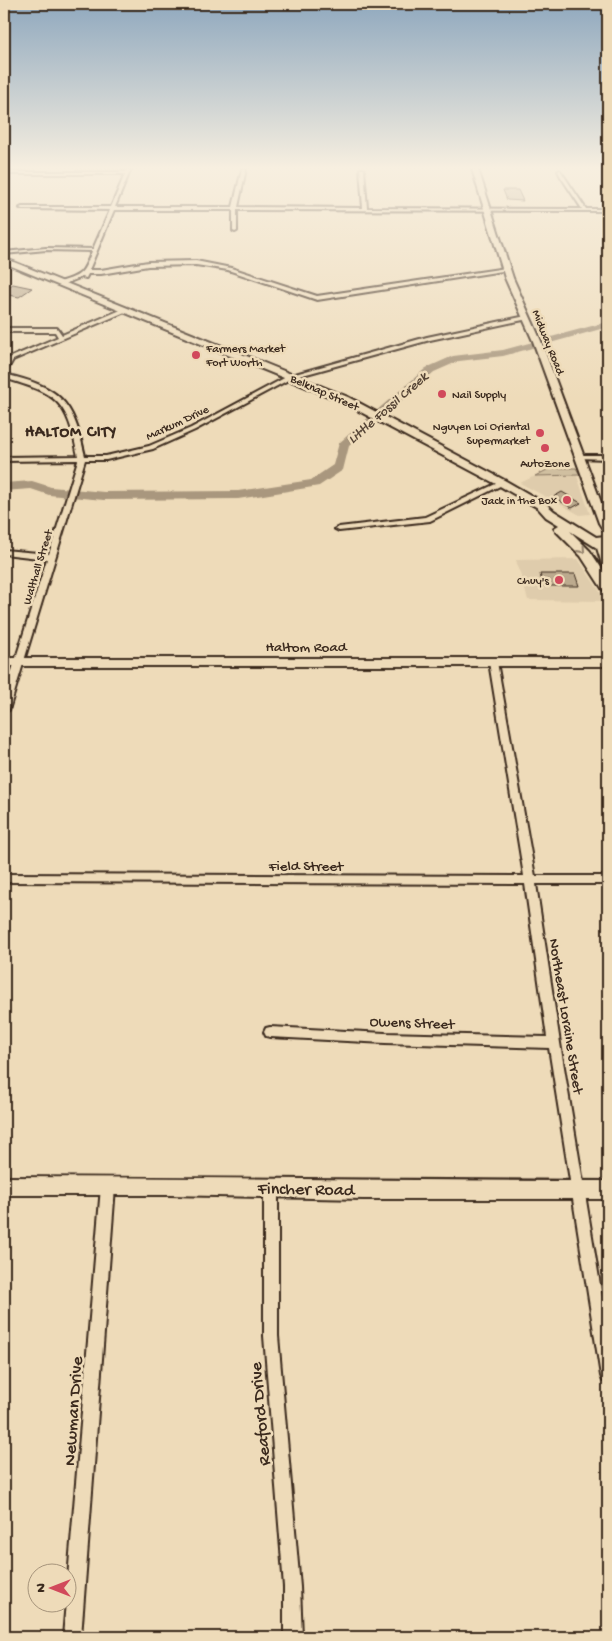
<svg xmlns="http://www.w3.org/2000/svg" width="612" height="1641" font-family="'Gochi Hand',sans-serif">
	<rect width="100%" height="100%" fill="#eedbb9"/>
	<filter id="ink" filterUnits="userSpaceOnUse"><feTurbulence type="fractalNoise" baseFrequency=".02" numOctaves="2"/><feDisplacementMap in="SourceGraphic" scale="10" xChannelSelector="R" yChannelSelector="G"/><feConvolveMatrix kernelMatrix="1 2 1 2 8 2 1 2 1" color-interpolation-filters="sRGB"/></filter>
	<g filter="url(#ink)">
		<!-- built -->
		<g fill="#dfccac">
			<path d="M535,476H577L590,514L580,515L520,483Z"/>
			<path d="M578,559L606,601L528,600L516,560Z"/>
		</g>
		<!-- green -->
		<path fill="#d0bfa0" stroke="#86745f" d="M551,468H576L580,475L535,476Z"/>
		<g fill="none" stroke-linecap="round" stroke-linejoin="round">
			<!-- river -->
			<path fill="#a9977e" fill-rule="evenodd" d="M608,319V327L503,356L459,361L434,372L349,446L343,470L319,486L238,499L104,500L49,495L31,489L4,491V483L32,481L51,487L104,492L238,491L311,480L333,465L339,443L426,368L453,356L503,350L603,323Z"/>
		</g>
		<!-- building -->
		<g fill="#bcaa8e" stroke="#3b2a1e">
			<path d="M503,190H518L523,201L507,200Z"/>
			<path d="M13,284L32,288L19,297L4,294V290Z"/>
			<path d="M562,492L581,503L572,508L553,497Z"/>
			<path d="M540,574H575L579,586H543Z"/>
		</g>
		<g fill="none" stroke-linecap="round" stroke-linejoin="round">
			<defs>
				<g id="street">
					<path d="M127,169H131L115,207H233L242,169H246L238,207L363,208L360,169H364L367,208L582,209L561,177L558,171L560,170L586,209H608V211L237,210V231L235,232L233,231V210H114L89,270H101L148,262L196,261L231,268L317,296L506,268L509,270L317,300L228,270L196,265L148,266L101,274H88L86,278L82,277L62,285L59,283L60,282C83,275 83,273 92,251L46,250L4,254V252L46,248L93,249L110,210L22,209L20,208L22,207H111L125,174H4V172H126Z"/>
					<path d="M602,169H606L607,174H605Z"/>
					<path d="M123,309L126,311L125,312L13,360L6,372L4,373V366L9,358L58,337L55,332H4V328H57L62,335Z"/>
					<path d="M526,316L528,317V319L430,340L292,378L195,430L153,449L106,460H85L9,710L4,713V696L47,559L4,554V550L49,554L78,460L4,461V457L78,456C67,400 58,394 4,378V374C60,387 73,400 85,456H106L149,446L191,428L288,376L427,337Z"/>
					<path d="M580,455H608V459L578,458L577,457Z"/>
					<path d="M502,481L504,482V484L430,521L339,531L335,529L339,527L425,517Z"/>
					<path d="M493,659L497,662L535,876H608V884H536L560,1043L608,1333V1383L603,1381L601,1376L549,1048L385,1043L270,1037L266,1036L264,1032L266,1028L270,1027L385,1033L547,1037L525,884L4,882V874L524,876L489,662Z"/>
					<path d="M108,1180L113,1182L115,1187L81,1637H63L101,1187L103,1182Z"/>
					<path d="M271,1181L276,1183L278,1188V1336L300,1587L302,1637H284V1587L264,1336V1188L266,1183Z"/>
				</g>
				<g id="secondary">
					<path d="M472,169H478L513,278L541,341L608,521V532L604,531L599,523L533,341L505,278Z"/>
					<rect x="4" y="658" width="604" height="8"/>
					<path d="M4,1177C205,1177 407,1181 608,1181V1199H363L169,1195H4Z"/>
				</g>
				<path id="primary" d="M4,258L348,397L506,481L546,504L554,511L596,537L605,536L608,543V568L602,564L597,548L570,531L590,551L608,578V591L603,590L581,556L556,531L554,528L559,525L546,517L538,508L498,485L340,401L4,263Z"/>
			</defs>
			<!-- street casing -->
			<use href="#street" stroke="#3b2a1e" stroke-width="4"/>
			<!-- secondary casing -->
			<use href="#secondary" stroke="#3b2a1e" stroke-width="4"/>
			<!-- primary casing -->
			<use href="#primary" stroke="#3b2a1e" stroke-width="4"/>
			<!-- street -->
			<use href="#street" fill="#eedbb9" fill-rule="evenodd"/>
			<!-- secondary -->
			<use href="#secondary" fill="#eedbb9" fill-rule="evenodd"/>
			<!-- primary -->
			<use href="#primary" fill="#eedbb9" fill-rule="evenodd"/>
		</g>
		<!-- one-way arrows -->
		<defs><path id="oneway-chevron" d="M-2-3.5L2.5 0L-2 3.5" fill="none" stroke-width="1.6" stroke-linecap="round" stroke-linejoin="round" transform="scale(1.25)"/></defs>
		<use stroke="#94826c" href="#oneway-chevron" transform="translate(582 550) rotate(48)"/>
	</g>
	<!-- sky -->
	<linearGradient id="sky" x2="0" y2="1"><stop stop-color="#8fa8be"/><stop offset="0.42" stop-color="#f7efe0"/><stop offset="1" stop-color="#f7efe0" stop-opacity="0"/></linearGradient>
	<rect width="612" height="399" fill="url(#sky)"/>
	<!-- markers -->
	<g fill="#d1495b" stroke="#eedbb9" stroke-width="2">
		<circle cx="196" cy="355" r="5"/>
		<circle cx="442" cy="394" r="5"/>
		<circle cx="540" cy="433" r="5"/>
		<circle cx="545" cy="448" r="5"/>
		<circle cx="567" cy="500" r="5"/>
		<circle cx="559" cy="580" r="5"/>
	</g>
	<g text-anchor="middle" stroke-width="5" stroke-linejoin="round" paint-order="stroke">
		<!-- far-street labels -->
		<g font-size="12" fill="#3b2a1e" stroke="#eedbb9">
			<text transform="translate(549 342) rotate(68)" y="4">Midway Road</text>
			<text transform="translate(325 392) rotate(24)" y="4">Belknap Street</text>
			<text transform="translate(177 422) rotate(-25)" y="4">Markum Drive</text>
			<text transform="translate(37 567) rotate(-73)" y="4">Walthall Street</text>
		</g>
		<!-- far-poi labels -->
		<g font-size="12" fill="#3b2a1e" stroke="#eedbb9" text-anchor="end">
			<text x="206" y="352" text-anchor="start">Farmers Market<tspan x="206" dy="14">Fort Worth</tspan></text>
			<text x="452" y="398" text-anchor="start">Nail Supply</text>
			<text x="530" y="430">Nguyen Loi Oriental<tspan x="530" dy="14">Supermarket</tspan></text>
			<text x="545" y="467" text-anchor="middle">AutoZone</text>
			<text x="557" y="504">Jack in the Box</text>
			<text x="549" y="584">Chuy's</text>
		</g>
		<!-- far-water labels -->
		<g font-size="14" font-style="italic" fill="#564536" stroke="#eedbb9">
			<text transform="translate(387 407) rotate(-41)" y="5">Little Fossil Creek</text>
		</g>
		<!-- street labels -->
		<g font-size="15" fill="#3b2a1e" stroke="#eedbb9">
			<text x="306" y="651">Haltom Road</text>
			<text x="306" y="870">Field Street</text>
			<text transform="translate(567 1016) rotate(81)" y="5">Northeast Loraine Street</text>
			<text transform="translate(412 1022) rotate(2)" y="5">Owens Street</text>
		</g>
		<!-- far-district labels -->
		<g font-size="16" font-weight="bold" letter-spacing="1" fill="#3b2a1e" stroke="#eedbb9">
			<text x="71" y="436">HALTOM CITY</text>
		</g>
		<!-- near-street labels -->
		<g font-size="18" fill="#3b2a1e" stroke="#eedbb9">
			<text transform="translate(306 1188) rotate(1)" y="6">Fincher Road</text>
			<text transform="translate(72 1411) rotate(-86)" y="6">Newman Drive</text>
			<text transform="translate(259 1414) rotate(-95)" y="6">Reaford Drive</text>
		</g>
	</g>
	<!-- margin -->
	<rect width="612" height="1641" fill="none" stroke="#eedbb9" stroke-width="20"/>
	<rect x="10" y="10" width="592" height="1621" fill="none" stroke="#3b2a1e" stroke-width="2" filter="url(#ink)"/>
	<!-- north arrow -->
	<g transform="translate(52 1588) rotate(270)"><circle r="24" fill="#eedbb9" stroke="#a6947b"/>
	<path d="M0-4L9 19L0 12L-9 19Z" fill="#d1495b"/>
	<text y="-8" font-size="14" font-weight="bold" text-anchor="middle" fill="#3b2a1e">N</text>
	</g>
</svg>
